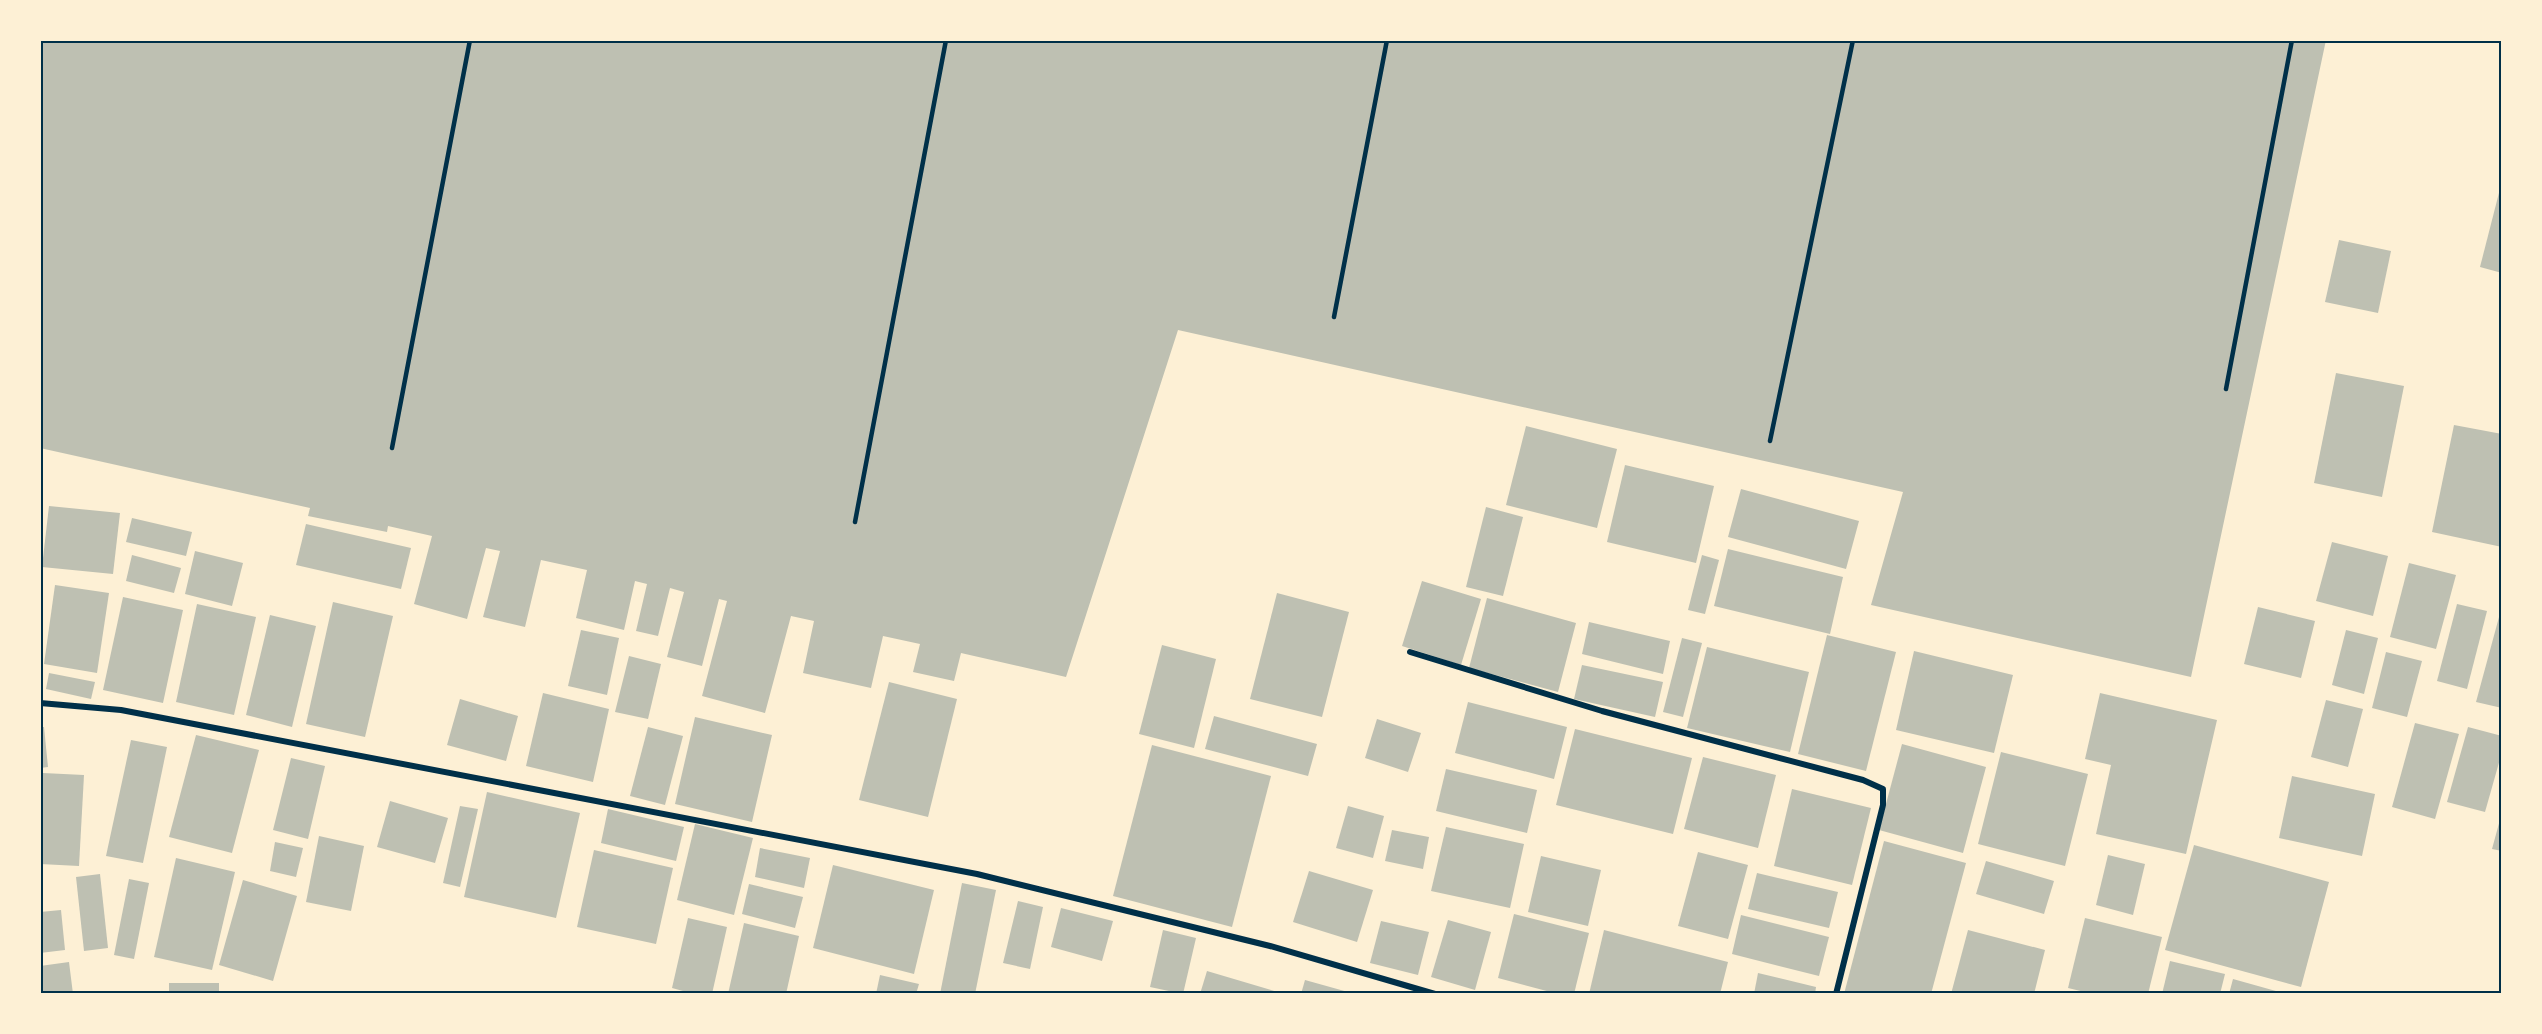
<svg xmlns="http://www.w3.org/2000/svg" width="2542" height="1034" font-family="'DejaVu Sans',sans-serif">
	<rect width="100%" height="100%" fill="#fdf0d5"/>
	<!-- building -->
	<g fill="#bec0b2">
		<path d="M40,40H2326L2191,677L1871,605L1903,492L1178,330L1066,677L961,653L954,681L913,672L920,644L883,636L871,688L803,673L814,621L791,616L765,713L702,696L727,601L719,599L702,666L667,657L684,592L670,588L658,636L636,631L647,584L635,581L624,630L576,618L587,570L541,560L525,627L483,617L500,551L486,548L467,619L414,604L432,536L388,526L387,532L308,516L310,508L40,448Z"/>
		<path d="M2502,181V273L2480,267Z"/>
		<path d="M2339,240L2391,251L2378,313L2325,302Z"/>
		<path d="M2336,373L2404,386L2382,497L2314,483Z"/>
		<path d="M2454,425L2502,434V547L2432,532Z"/>
		<path d="M1526,426L1617,449L1597,528L1506,505Z"/>
		<path d="M1625,465L1714,486L1696,563L1607,542Z"/>
		<path d="M1741,489L1859,521L1846,569L1728,537Z"/>
		<path d="M49,506L120,513L113,574L42,567Z"/>
		<path d="M1486,507L1523,517L1503,596L1466,587Z"/>
		<path d="M132,518L192,532L186,556L126,542Z"/>
		<path d="M306,524L411,548L401,589L296,565Z"/>
		<path d="M2332,542L2388,556L2373,616L2316,601Z"/>
		<path d="M1728,549L1843,577L1830,634L1714,606Z"/>
		<path d="M195,551L243,563L232,606L185,594Z"/>
		<path d="M132,555L181,568L174,593L126,581Z"/>
		<path d="M1702,555L1719,560L1705,614L1688,610Z"/>
		<path d="M2409,563L2456,575L2436,649L2390,637Z"/>
		<path d="M1422,581L1481,599L1461,665L1402,646Z"/>
		<path d="M55,585L109,593L97,673L44,664Z"/>
		<path d="M1277,593L1349,612L1322,717L1250,699Z"/>
		<path d="M123,597L183,610L163,703L103,690Z"/>
		<path d="M1487,598L1576,623L1558,692L1469,668Z"/>
		<path d="M333,602L393,616L365,737L306,724Z"/>
		<path d="M197,604L256,617L234,715L176,702Z"/>
		<path d="M2457,604L2487,611L2467,689L2437,681Z"/>
		<path d="M2502,606V708L2476,702Z"/>
		<path d="M2258,607L2315,621L2301,678L2244,664Z"/>
		<path d="M270,615L316,626L292,727L246,715Z"/>
		<path d="M1589,622L1670,641L1663,674L1582,654Z"/>
		<path d="M581,630L619,638L607,695L568,686Z"/>
		<path d="M2346,630L2378,638L2364,694L2332,685Z"/>
		<path d="M1827,635L1896,652L1866,771L1798,754Z"/>
		<path d="M1682,638L1702,643L1683,717L1663,712Z"/>
		<path d="M1162,645L1216,659L1194,748L1139,734Z"/>
		<path d="M1707,647L1809,672L1790,752L1687,728Z"/>
		<path d="M1914,651L2013,675L1994,753L1896,730Z"/>
		<path d="M2386,652L2422,661L2407,717L2372,708Z"/>
		<path d="M629,656L661,664L648,719L615,712Z"/>
		<path d="M1582,665L1663,682L1655,717L1574,699Z"/>
		<path d="M49,673L95,682L91,699L46,689Z"/>
		<path d="M889,682L957,699L928,817L859,800Z"/>
		<path d="M543,693L609,709L593,782L526,766Z"/>
		<path d="M2100,693L2217,720L2186,854L2096,834L2111,765L2085,759Z"/>
		<path d="M460,699L518,716L506,761L447,745Z"/>
		<path d="M2326,700L2363,709L2348,767L2311,757Z"/>
		<path d="M1468,702L1567,727L1554,779L1455,753Z"/>
		<path d="M1214,716L1317,744L1308,776L1205,749Z"/>
		<path d="M695,717L772,735L752,822L675,804Z"/>
		<path d="M1377,719L1421,733L1408,772L1365,758Z"/>
		<path d="M2415,723L2459,734L2435,819L2392,807Z"/>
		<path d="M40,727H44L48,767L40,768Z"/>
		<path d="M648,727L683,736L665,805L630,796Z"/>
		<path d="M2468,727L2502,736V752L2485,812L2447,802Z"/>
		<path d="M1575,729L1692,758L1673,834L1556,805Z"/>
		<path d="M196,735L259,750L232,853L169,837Z"/>
		<path d="M131,740L167,747L143,863L106,856Z"/>
		<path d="M1902,744L1986,767L1963,853L1879,830Z"/>
		<path d="M1152,745L1271,776L1232,927L1113,896Z"/>
		<path d="M2001,752L2088,774L2065,866L1978,844Z"/>
		<path d="M1703,757L1776,775L1758,848L1684,829Z"/>
		<path d="M291,758L325,766L308,839L273,830Z"/>
		<path d="M1446,769L1537,790L1527,833L1436,811Z"/>
		<path d="M43,773L84,775L79,866L40,864Z"/>
		<path d="M2292,776L2375,794L2362,856L2279,838Z"/>
		<path d="M1792,789L1871,808L1852,885L1774,866Z"/>
		<path d="M487,792L580,813L556,918L464,897Z"/>
		<path d="M390,801L448,818L435,863L377,847Z"/>
		<path d="M460,806L478,809L460,887L443,883Z"/>
		<path d="M1348,806L1384,816L1373,858L1336,848Z"/>
		<path d="M608,809L684,827L676,861L601,843Z"/>
		<path d="M2501,816H2502V851L2492,849Z"/>
		<path d="M695,824L753,838L734,915L677,900Z"/>
		<path d="M1446,827L1524,844L1510,908L1431,891Z"/>
		<path d="M1392,830L1429,837L1423,869L1385,861Z"/>
		<path d="M319,836L364,846L351,911L306,902Z"/>
		<path d="M1884,841L1966,863L1931,994H1844Z"/>
		<path d="M275,842L303,848L296,877L270,871Z"/>
		<path d="M2194,845L2329,882L2301,987L2165,950Z"/>
		<path d="M760,848L810,858L804,888L755,877Z"/>
		<path d="M594,850L673,868L656,944L577,927Z"/>
		<path d="M1698,852L1748,865L1728,939L1678,926Z"/>
		<path d="M2108,855L2145,864L2133,915L2096,905Z"/>
		<path d="M1541,856L1601,870L1588,926L1528,912Z"/>
		<path d="M176,858L235,872L212,970L154,957Z"/>
		<path d="M1986,861L2054,881L2044,914L1976,894Z"/>
		<path d="M833,865L934,890L914,974L813,948Z"/>
		<path d="M1309,871L1373,890L1357,942L1293,922Z"/>
		<path d="M1757,873L1838,892L1829,928L1748,909Z"/>
		<path d="M100,874L108,948L84,951L76,877Z"/>
		<path d="M129,879L149,883L134,959L114,955Z"/>
		<path d="M243,880L297,896L273,981L219,965Z"/>
		<path d="M962,883L996,890L975,994H940Z"/>
		<path d="M749,884L803,897L795,928L742,914Z"/>
		<path d="M1018,901L1043,907L1030,969L1003,963Z"/>
		<path d="M1061,908L1113,921L1102,961L1051,947Z"/>
		<path d="M61,910L65,950L40,953V912Z"/>
		<path d="M1514,914L1589,933L1574,994H1558L1498,978Z"/>
		<path d="M1741,915L1829,937L1819,976L1732,954Z"/>
		<path d="M688,918L727,927L712,994H694L672,988Z"/>
		<path d="M2085,918L2162,937L2148,994H2093L2068,988Z"/>
		<path d="M1448,920L1491,932L1475,990L1431,977Z"/>
		<path d="M1381,921L1429,932L1418,975L1370,963Z"/>
		<path d="M744,923L799,936L786,994H728Z"/>
		<path d="M1163,930L1196,938L1183,994L1150,987Z"/>
		<path d="M1604,930L1728,962L1720,994H1589Z"/>
		<path d="M1968,930L2045,950L2034,994H1951Z"/>
		<path d="M2170,961L2225,974L2220,994H2162Z"/>
		<path d="M69,962L73,994H40V966Z"/>
		<path d="M1207,971L1281,993V994H1200Z"/>
		<path d="M1758,973L1816,987L1815,994H1754Z"/>
		<path d="M880,975L919,984L916,994H876Z"/>
		<path d="M2233,979L2283,993V994H2229Z"/>
		<path d="M1305,980L1348,992V994H1301Z"/>
		<rect x="169" y="983" width="50" height="11"/>
	</g>
	<g fill="none" stroke-linecap="round" stroke-linejoin="round">
		<!-- service -->
		<g stroke="#003049" stroke-width="4.5">
			<path d="M1334,317L1387,40"/>
			<path d="M2226,389L2292,40"/>
			<path d="M1770,441L1853,40"/>
			<path d="M392,448L470,40"/>
			<path d="M855,522L946,40"/>
		</g>
		<!-- minor -->
		<g stroke="#003049" stroke-width="6">
			<path d="M1410,652L1602,711L1863,780L1883,789V805L1836,994"/>
			<path d="M40,703L121,710L977,874L1270,946L1435,994"/>
		</g>
	</g>
	<!-- border -->
	<rect width="2542" height="1034" fill="none" stroke="#fdf0d5" stroke-width="84"/>
	<rect x="42" y="42" width="2458" height="950" fill="none" stroke="#003049" stroke-width="2"/>
</svg>
